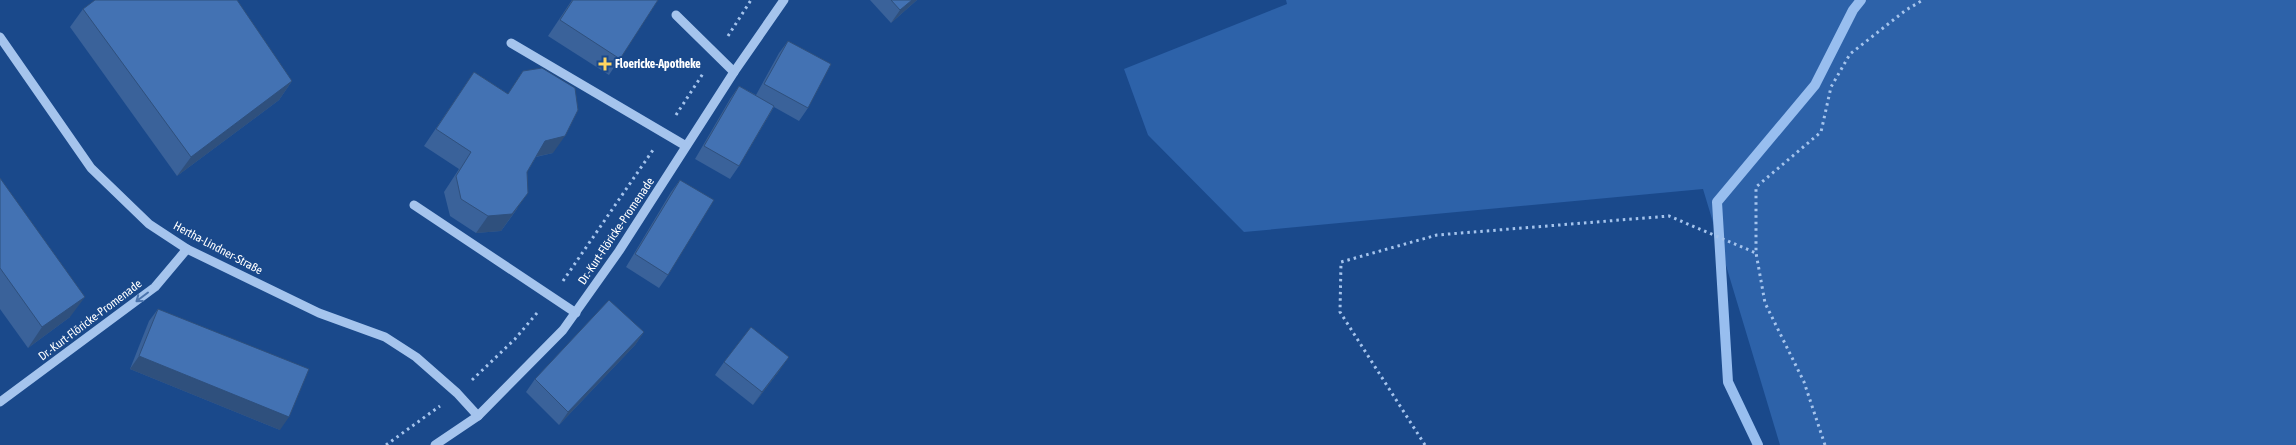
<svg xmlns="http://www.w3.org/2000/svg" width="2296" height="445" font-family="'Asap Condensed',sans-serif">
	<rect width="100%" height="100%" fill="#1a498b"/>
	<!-- green -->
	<path fill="#2d62a9" d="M1286,0H2296V445H1780L1703,189L1244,232L1148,135L1124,69L1287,4Z"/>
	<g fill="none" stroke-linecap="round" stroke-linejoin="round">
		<!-- stream -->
		<path stroke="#98beef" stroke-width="10" d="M1758,445L1728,382L1717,202L1815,85L1853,10L1861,0"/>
		<!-- path -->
		<g stroke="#a5c4ed" stroke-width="3" stroke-dasharray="2.5 4" stroke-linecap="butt">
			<path d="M728,36L751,0"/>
			<path d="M676,115L704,72"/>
			<path d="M563,281L653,150"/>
			<path d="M472,380L515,339L537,313"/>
			<path d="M386,445L440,406"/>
			<path d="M1425,445L1340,312L1341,262L1437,235L1669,216L1756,253"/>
			<path d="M1825,445L1804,382L1765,303L1756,253V187L1821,132L1831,87L1850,54L1906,10L1923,0"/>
		</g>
		<!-- minor -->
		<g stroke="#a5c4ed" stroke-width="9">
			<path d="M676,15L734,72"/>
			<path d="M0,37L91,168L149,224L187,249L319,313L385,337L416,357L457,393L478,416"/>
			<path d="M511,43L686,146"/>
			<path d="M414,205L576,313"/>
			<path d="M0,402L155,287L187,249"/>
			<path d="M435,445L478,416L563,330L619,251L734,72L784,0"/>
		</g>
	</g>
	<!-- wall -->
	<g fill="#3a629a">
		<path d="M572,0H658L609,75L548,36Z"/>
		<path d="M870,0H917L891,23Z"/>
		<path d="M83,9L292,81L279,100L177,176L70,27Z"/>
		<path d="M788,41L808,108L799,121L774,107L739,166L730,179L695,159L730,99L739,86L756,95L779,53Z"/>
		<path d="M523,71L553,153L536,157L527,172L517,209L501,231L476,233L450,216L444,192L459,169L424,146L474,72L508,94Z"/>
		<path d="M0,178L70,317L28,348L0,309Z"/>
		<path d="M680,180L668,275L659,288L626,267L671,192Z"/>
		<path d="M158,309L280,430L130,369L149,321Z"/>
		<path d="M644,332L635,345L559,425L526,392L535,379Z"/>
		<path d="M724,362L780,370L753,405L715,375Z"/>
	</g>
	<!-- shaded-wall -->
	<g fill="#2f507d">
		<path d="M912,0H917L891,23L900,10Z"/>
		<path d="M292,81L279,100L177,176L191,157Z"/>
		<path d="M565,136L553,153L534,157L545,141Z"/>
		<path d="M528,193L501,231L476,233L488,216Z"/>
		<path d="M85,297L70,317L28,348L42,327Z"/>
		<path d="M644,332L635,345L559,425L568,412Z"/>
		<path d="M139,356L289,417L280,430L130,369Z"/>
		<path d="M789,357L780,370L753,405L762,392Z"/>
	</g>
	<!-- building -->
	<g fill="#4372b3" stroke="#2f507d">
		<path d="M95,0H237L292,81L191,157L83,9Z"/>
		<path d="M573,0H658L620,59L560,20Z"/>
		<path d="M891,0H912L900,10Z"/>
		<path d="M788,41L831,64L808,108L764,84Z"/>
		<path d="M542,68L575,88L578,110L565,136L545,141L527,172L528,193L512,214L488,216L461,199L456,176L471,152L436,129L474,72L508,94L523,71Z"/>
		<path d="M739,86L774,106L739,166L704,146Z"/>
		<path d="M0,178L85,297L42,327L0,268Z"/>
		<path d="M680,180L714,200L668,275L635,254Z"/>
		<path d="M609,300L644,332L568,412L535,379Z"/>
		<path d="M158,309L309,369L289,417L139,356Z"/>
		<path d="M751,327L789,357L762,392L724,362Z"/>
	</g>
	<!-- one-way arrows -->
	<defs><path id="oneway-shaft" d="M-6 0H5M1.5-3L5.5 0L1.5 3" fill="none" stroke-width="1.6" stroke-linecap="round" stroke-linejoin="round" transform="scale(1.25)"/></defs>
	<use stroke="#4b74ad" href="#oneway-shaft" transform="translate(142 297) rotate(143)"/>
	<!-- markers -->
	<path fill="#ffd561" stroke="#1a498b" stroke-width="2" d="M602.5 56.5h5v5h5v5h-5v5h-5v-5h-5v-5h5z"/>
	<g text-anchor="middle" stroke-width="4" stroke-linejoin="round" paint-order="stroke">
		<!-- poi labels -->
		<g font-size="12" font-weight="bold" fill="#fff" stroke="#1a498b" text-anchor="start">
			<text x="615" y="68">Floericke-Apotheke</text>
		</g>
		<!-- street labels -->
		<g font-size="12" fill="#fff" stroke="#1a498b">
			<text transform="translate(616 231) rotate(-56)" y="4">Dr.-Kurt-Flöricke-Promenade</text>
			<text transform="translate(218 248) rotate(28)" y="4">Hertha-Lindner-Straße</text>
			<text transform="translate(90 320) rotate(-37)" y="4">Dr.-Kurt-Flöricke-Promenade</text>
		</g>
	</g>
</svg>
